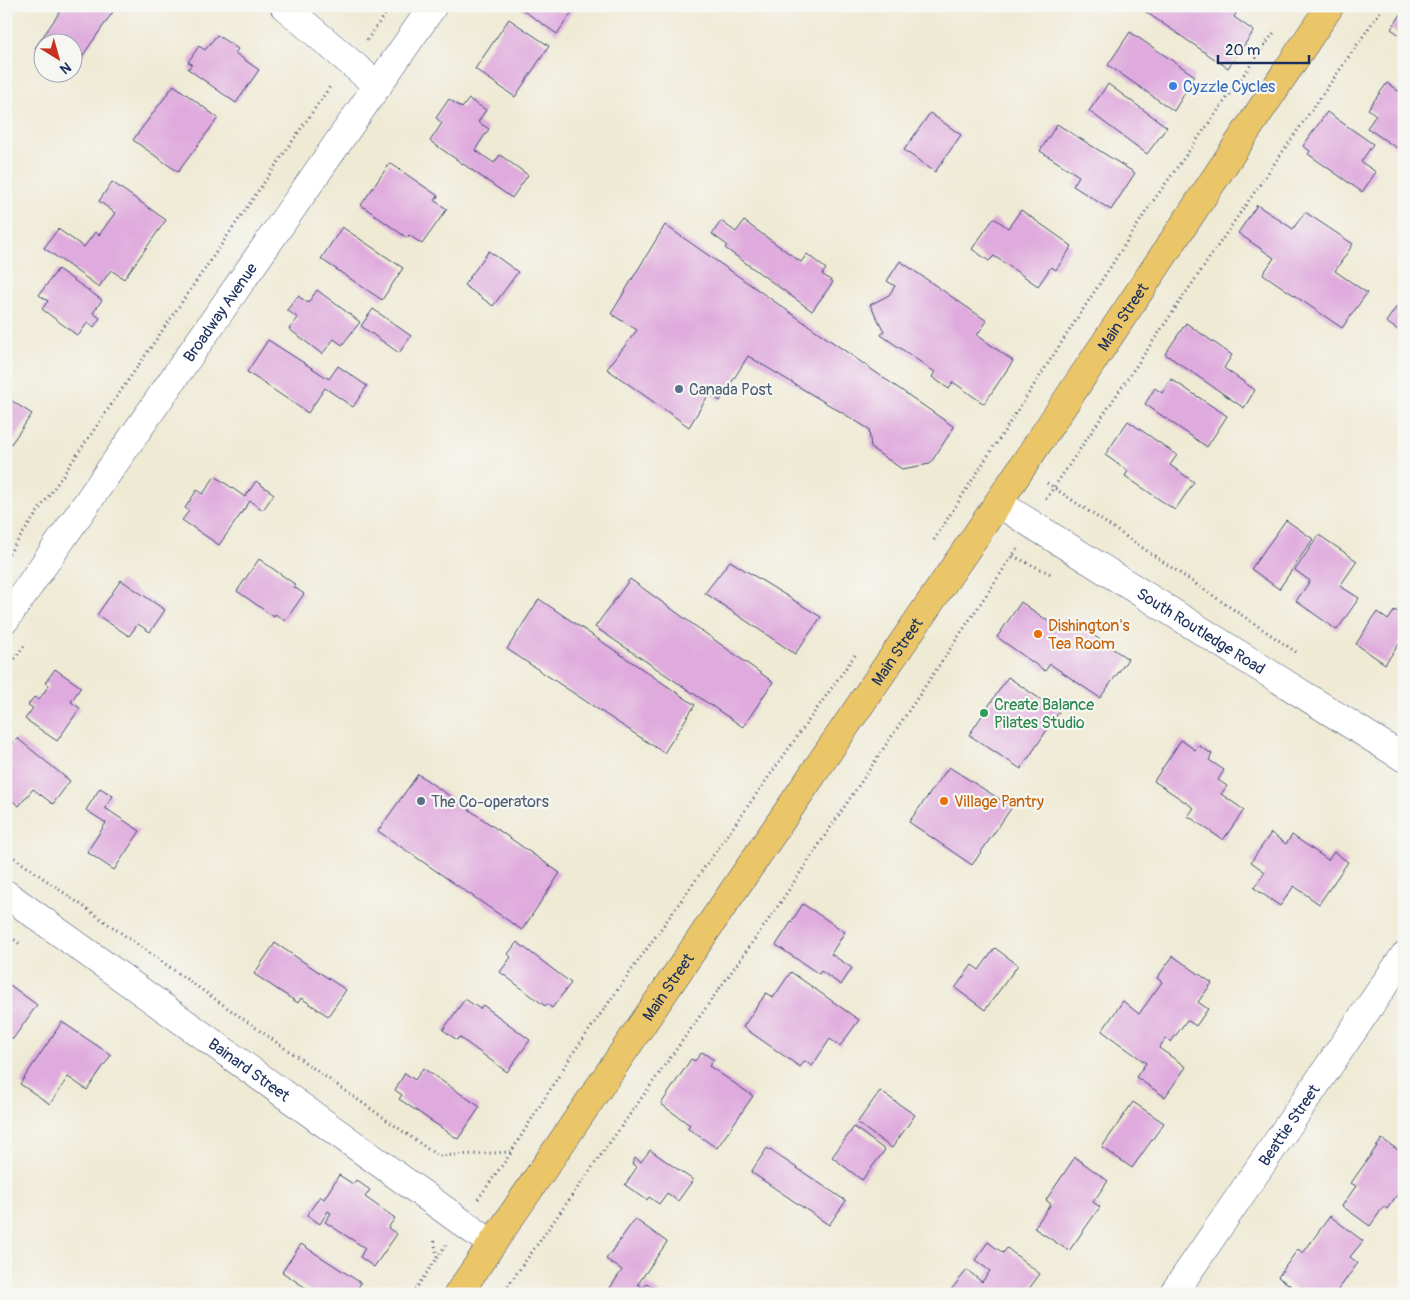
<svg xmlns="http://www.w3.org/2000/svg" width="1410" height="1300" font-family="Pangolin,sans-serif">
	<rect width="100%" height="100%" fill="#f6f6f2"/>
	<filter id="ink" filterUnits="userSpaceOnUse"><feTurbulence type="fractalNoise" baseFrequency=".02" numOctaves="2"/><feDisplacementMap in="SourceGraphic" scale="10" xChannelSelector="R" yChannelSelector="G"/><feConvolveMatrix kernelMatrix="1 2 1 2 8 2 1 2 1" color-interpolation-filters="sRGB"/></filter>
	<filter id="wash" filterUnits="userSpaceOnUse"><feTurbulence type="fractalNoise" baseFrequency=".0096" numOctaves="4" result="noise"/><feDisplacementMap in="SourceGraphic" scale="20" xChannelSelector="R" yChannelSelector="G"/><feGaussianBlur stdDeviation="1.12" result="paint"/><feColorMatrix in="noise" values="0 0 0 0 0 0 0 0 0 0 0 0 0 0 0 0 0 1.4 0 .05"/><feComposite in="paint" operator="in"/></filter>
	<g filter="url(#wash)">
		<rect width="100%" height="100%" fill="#efead4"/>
		<g id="blocks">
			<!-- building -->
			<g fill="#dfaadd">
				<path d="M64,6H117L72,71V42H42V54L35,48Z"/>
				<path d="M517,6H576L557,34Z"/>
				<path d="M1137,6H1240L1234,17L1254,31L1228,68Z"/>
				<path d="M1404,10V38L1391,29Z"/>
				<path d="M509,19L549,46L515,97L475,69Z"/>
				<path d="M1130,32L1195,76L1174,111L1108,65Z"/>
				<path d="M217,35L238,49L235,53L259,70L236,103L188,69L192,64L188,62L199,46L205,50Z"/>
				<path d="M1387,83L1404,95V148L1399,144L1397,148L1367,128L1376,115L1368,109Z"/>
				<path d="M1108,84L1167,127L1147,154L1089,111Z"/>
				<path d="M174,85L218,118L178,172L133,140Z"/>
				<path d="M449,99L462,108L469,99L486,110L478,122L489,129L475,150L494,163L500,155L528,175L512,198L430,141L442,123L436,118Z"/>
				<path d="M1327,112L1373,144L1361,162L1376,172L1362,192L1308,154L1310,151L1303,146Z"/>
				<path d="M930,113L961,135L935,172L904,150Z"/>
				<path d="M1057,124L1135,173L1111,210L1073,186L1079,176L1040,151Z"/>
				<path d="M390,163L438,196L435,201L447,209L422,244L409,235L407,238L361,205Z"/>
				<path d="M112,182L166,220L124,279L111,270L99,287L44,248L58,229L84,247L95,232L99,235L115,213L99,201Z"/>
				<path d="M1257,205L1293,229L1305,212L1353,244L1335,271L1367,293L1342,328L1263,274L1274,258L1238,233Z"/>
				<path d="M1021,210L1072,246L1056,270L1051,267L1038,286L994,256L989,261L972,249L994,218L1008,228Z"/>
				<path d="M721,221L736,232L744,221L801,262L807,254L826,269L822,274L833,282L812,311L725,248L727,245L712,234Z"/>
				<path d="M665,225L954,427L930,464L902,469L871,448L869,429L748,356L720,401L709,394L689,427L607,369L637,330L611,314Z"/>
				<path d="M342,227L403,268L382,300L321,259Z"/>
				<path d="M489,251L518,272L493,306L464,285Z"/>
				<path d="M900,261L987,321L977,335L1013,361L984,404L953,382L949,389L932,377L935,372L881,335L884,331L870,305L889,295L895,286L887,281Z"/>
				<path d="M58,269L102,300L93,313L100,318L94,327L88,322L78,336L42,309L48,301L39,295Z"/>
				<path d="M317,290L360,322L342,345L334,339L322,354L289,329L298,318L287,310L298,296L308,303Z"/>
				<path d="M1404,296V334L1386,322Z"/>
				<path d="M373,309L411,336L399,353L361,326Z"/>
				<path d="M1186,323L1232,355L1224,368L1255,390L1244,408L1165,354Z"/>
				<path d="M268,340L329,379L338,366L367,386L353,407L325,388L308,413L247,372Z"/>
				<path d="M1171,379L1227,416L1207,447L1145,404L1155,388L1162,393Z"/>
				<path d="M6,397L32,414L6,451Z"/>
				<path d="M1128,421L1177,455L1170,465L1194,482L1175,510L1125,476L1128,471L1105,455Z"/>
				<path d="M215,476L245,497L256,481L274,494L263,510L250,501L219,545L182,520L189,511L185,508L197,490L203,494Z"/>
				<path d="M1286,520L1313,539L1279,589L1251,569Z"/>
				<path d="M1319,535L1357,561L1340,586L1359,598L1337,630L1296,601L1310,581L1295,570Z"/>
				<path d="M259,559L296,585L294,587L304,594L285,621L275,614L274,617L237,591Z"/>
				<path d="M730,561L821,617L795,654L705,593Z"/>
				<path d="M630,579L773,682L743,727L595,627Z"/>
				<path d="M121,580L165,610L150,632L138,624L129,636L97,615Z"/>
				<path d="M539,599L695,705L664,753L507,649Z"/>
				<path d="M1021,602L1062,631L1071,620L1128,659L1100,698L1050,664L1045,671L997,637Z"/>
				<path d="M1395,610L1404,617V637L1385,664L1356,644L1377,612L1388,620Z"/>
				<path d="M55,669L81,687L71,702L80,708L57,741L25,719L33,708L28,705L34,697L39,700L49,685L45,683Z"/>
				<path d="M1008,677L1059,712L1021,769L969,735Z"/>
				<path d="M17,738L70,781L53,804L33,789L19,806L6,796V752Z"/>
				<path d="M1181,740L1195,750L1198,745L1212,754L1209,760L1224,770L1218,780L1227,786L1221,794L1244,810L1223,840L1188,816L1194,808L1154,781Z"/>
				<path d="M949,767L1012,807L972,865L909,822Z"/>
				<path d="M418,774L560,873L522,930L378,831Z"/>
				<path d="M100,788L113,796L105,808L140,831L114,870L87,852L106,823L86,810Z"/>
				<path d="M1271,833L1286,844L1292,835L1328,860L1334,852L1348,862L1319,904L1294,886L1280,906L1254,888L1265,872L1251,862Z"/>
				<path d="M803,904L845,932L831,954L852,968L841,985L821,971L819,974L776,945Z"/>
				<path d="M517,942L571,983L552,1008L547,1004L545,1006L500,972L511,957L508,954Z"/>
				<path d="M275,943L346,990L328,1016L301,998L298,1003L254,974Z"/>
				<path d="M995,948L1018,965L985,1010L955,988L972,965L979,970Z"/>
				<path d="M1173,956L1212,983L1198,1002L1208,1009L1196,1026L1187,1020L1171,1042L1166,1038L1159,1048L1186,1067L1165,1097L1136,1077L1146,1063L1102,1031L1123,1001L1139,1014L1162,982L1157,978Z"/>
				<path d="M791,972L859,1020L840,1046L830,1039L812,1066L805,1061L800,1067L743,1027L766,993L773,998Z"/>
				<path d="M10,985L37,1005L13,1039L6,1034V991Z"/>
				<path d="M465,999L480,1009L483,1005L530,1040L507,1072L459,1037L457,1040L443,1030Z"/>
				<path d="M62,1022L111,1055L87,1090L68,1077L50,1104L20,1084Z"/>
				<path d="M702,1052L714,1060L709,1066L753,1096L717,1148L687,1128L690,1125L661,1104L691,1059L695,1061Z"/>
				<path d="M423,1068L480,1107L458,1139L399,1099L402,1095L395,1090L405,1073L415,1080Z"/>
				<path d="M880,1091L915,1115L892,1148L857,1123Z"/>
				<path d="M1133,1102L1164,1123L1132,1168L1102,1147Z"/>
				<path d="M854,1127L885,1150L862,1180L832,1157Z"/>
				<path d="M1382,1139L1404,1154V1185L1387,1209L1384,1206L1370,1226L1342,1206L1356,1186L1351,1183Z"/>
				<path d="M767,1148L846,1201L829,1225L751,1172Z"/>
				<path d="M650,1150L693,1180L678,1201L667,1193L659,1204L649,1197L647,1200L625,1185L637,1167L632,1164L635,1158L641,1162Z"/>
				<path d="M1075,1157L1108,1181L1093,1202L1100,1207L1069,1251L1034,1228L1051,1204L1046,1200Z"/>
				<path d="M339,1175L353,1184L356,1180L370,1190L365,1197L395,1218L388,1228L397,1234L374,1267L360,1257L365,1248L325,1222L331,1213L328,1211L320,1224L307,1215L320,1196L324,1199Z"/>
				<path d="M1330,1216L1363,1241L1350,1257L1358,1263L1335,1294H1302L1278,1277L1298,1249L1303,1253Z"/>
				<path d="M635,1219L667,1242L638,1284L643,1288L647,1283L661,1294H618L610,1288L622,1270L606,1259Z"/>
				<path d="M988,1242L1003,1253L1007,1248L1040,1274L1025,1294H953L950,1291L967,1270L982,1282L990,1271L975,1260Z"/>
				<path d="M301,1244L361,1283L354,1294H315L282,1272Z"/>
			</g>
		</g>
	</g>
	<g filter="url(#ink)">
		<use href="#blocks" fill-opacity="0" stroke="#3b4b70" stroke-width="1"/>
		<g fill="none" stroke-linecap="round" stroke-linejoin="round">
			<defs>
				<g id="minor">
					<path d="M284,6L378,86"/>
					<path id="s1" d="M998,503L1404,758"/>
					<path id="s2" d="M6,619L433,6"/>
					<path id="s3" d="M6,894L492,1244"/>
					<path id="s4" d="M1173,1294L1404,956"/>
				</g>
				<g id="major">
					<path id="s5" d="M458,1294L998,503L1330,6"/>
				</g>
			</defs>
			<!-- minor casing -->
			<use href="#minor" stroke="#3b4b70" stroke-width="29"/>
			<!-- major casing -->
			<use href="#major" stroke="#3b4b70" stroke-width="29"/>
			<!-- path -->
			<g stroke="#3b4b70" stroke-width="3" stroke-dasharray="1 4" stroke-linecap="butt">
				<path d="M367,40L391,6"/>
				<path d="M996,444L1151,204L1275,31"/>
				<path d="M1047,483L1296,652"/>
				<path d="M1046,499L1238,216L1384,6"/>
				<path d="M934,540L996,443"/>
				<path d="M1013,556L1053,575"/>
				<path d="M6,558L331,85"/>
				<path d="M6,671L26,643"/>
				<path d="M6,852L438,1156L511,1152L573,1053L855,655"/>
				<path d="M6,934L20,944"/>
				<path d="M478,1199L511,1153"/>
				<path d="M437,1258L446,1245"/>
				<path d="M412,1294L437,1258L434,1238"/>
				<path d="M502,1294L774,912L1017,549"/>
			</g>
			<!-- minor -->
			<use href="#minor" stroke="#fff" stroke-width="28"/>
			<!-- major -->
			<use href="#major" stroke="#ebc669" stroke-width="28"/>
		</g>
	</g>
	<!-- markers -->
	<circle fill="#3f7fe0" stroke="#f6f6f2" stroke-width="2" cx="1173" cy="86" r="5"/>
	<g fill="#5c6f8a" stroke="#f6f6f2" stroke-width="2">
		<circle cx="679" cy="389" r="5"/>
		<circle cx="421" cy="801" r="5"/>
	</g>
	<g fill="#e8710a" stroke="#f6f6f2" stroke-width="2">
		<circle cx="1038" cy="634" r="5"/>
		<circle cx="944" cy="801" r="5"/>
	</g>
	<circle fill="#2e9e5b" stroke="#f6f6f2" stroke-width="2" cx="984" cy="713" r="5"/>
	<g text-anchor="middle" stroke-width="4.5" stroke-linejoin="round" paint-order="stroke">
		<!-- shop labels -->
		<g font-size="16" fill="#366cbe" stroke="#f6f6f2" text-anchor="start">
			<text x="1183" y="92">Cyzzle Cycles</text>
		</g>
		<!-- street labels -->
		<g font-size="16" fill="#1b2f5e" stroke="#f6f6f2">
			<text dy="6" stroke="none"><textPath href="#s2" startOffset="374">Broadway Avenue</textPath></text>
			<text dy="6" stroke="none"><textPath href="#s5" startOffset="1182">Main Street</textPath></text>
			<text dy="6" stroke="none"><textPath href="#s1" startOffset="240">South Routledge Road</textPath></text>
			<text dy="6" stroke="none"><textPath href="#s5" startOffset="778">Main Street</textPath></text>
			<text dy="6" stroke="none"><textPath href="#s5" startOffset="372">Main Street</textPath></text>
			<text dy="6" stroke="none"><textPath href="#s3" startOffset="300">Bainard Street</textPath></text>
			<text dy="6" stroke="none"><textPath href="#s4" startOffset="205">Beattie Street</textPath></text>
		</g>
		<!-- service labels -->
		<g font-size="16" fill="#4e5e75" stroke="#f6f6f2" text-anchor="start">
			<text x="689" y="395">Canada Post</text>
			<text x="431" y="807">The Co-operators</text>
		</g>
		<!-- food labels -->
		<g font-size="16" fill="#c56008" stroke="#f6f6f2" text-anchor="start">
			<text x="1048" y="631">Dishington's<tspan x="1048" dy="18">Tea Room</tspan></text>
			<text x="954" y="807">Village Pantry</text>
		</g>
		<!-- leisure labels -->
		<g font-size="16" fill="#27864d" stroke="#f6f6f2" text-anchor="start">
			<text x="994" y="710">Create Balance<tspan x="994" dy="18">Pilates Studio</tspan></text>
		</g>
	</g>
	<!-- margin -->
	<rect width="1410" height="1300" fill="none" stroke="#f6f6f2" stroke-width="25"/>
	<!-- north arrow -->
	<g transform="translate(58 58) rotate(143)"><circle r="24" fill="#f6f6f2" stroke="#9ea6b7"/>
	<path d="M0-4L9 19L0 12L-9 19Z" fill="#c8321e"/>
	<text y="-8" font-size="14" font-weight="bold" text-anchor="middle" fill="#1b2f5e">N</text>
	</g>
	<!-- scale -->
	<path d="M1218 55v8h91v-8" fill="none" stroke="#1b2f5e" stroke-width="2.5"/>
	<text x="1225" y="55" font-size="15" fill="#1b2f5e" stroke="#f6f6f2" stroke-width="4" paint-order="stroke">20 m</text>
</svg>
